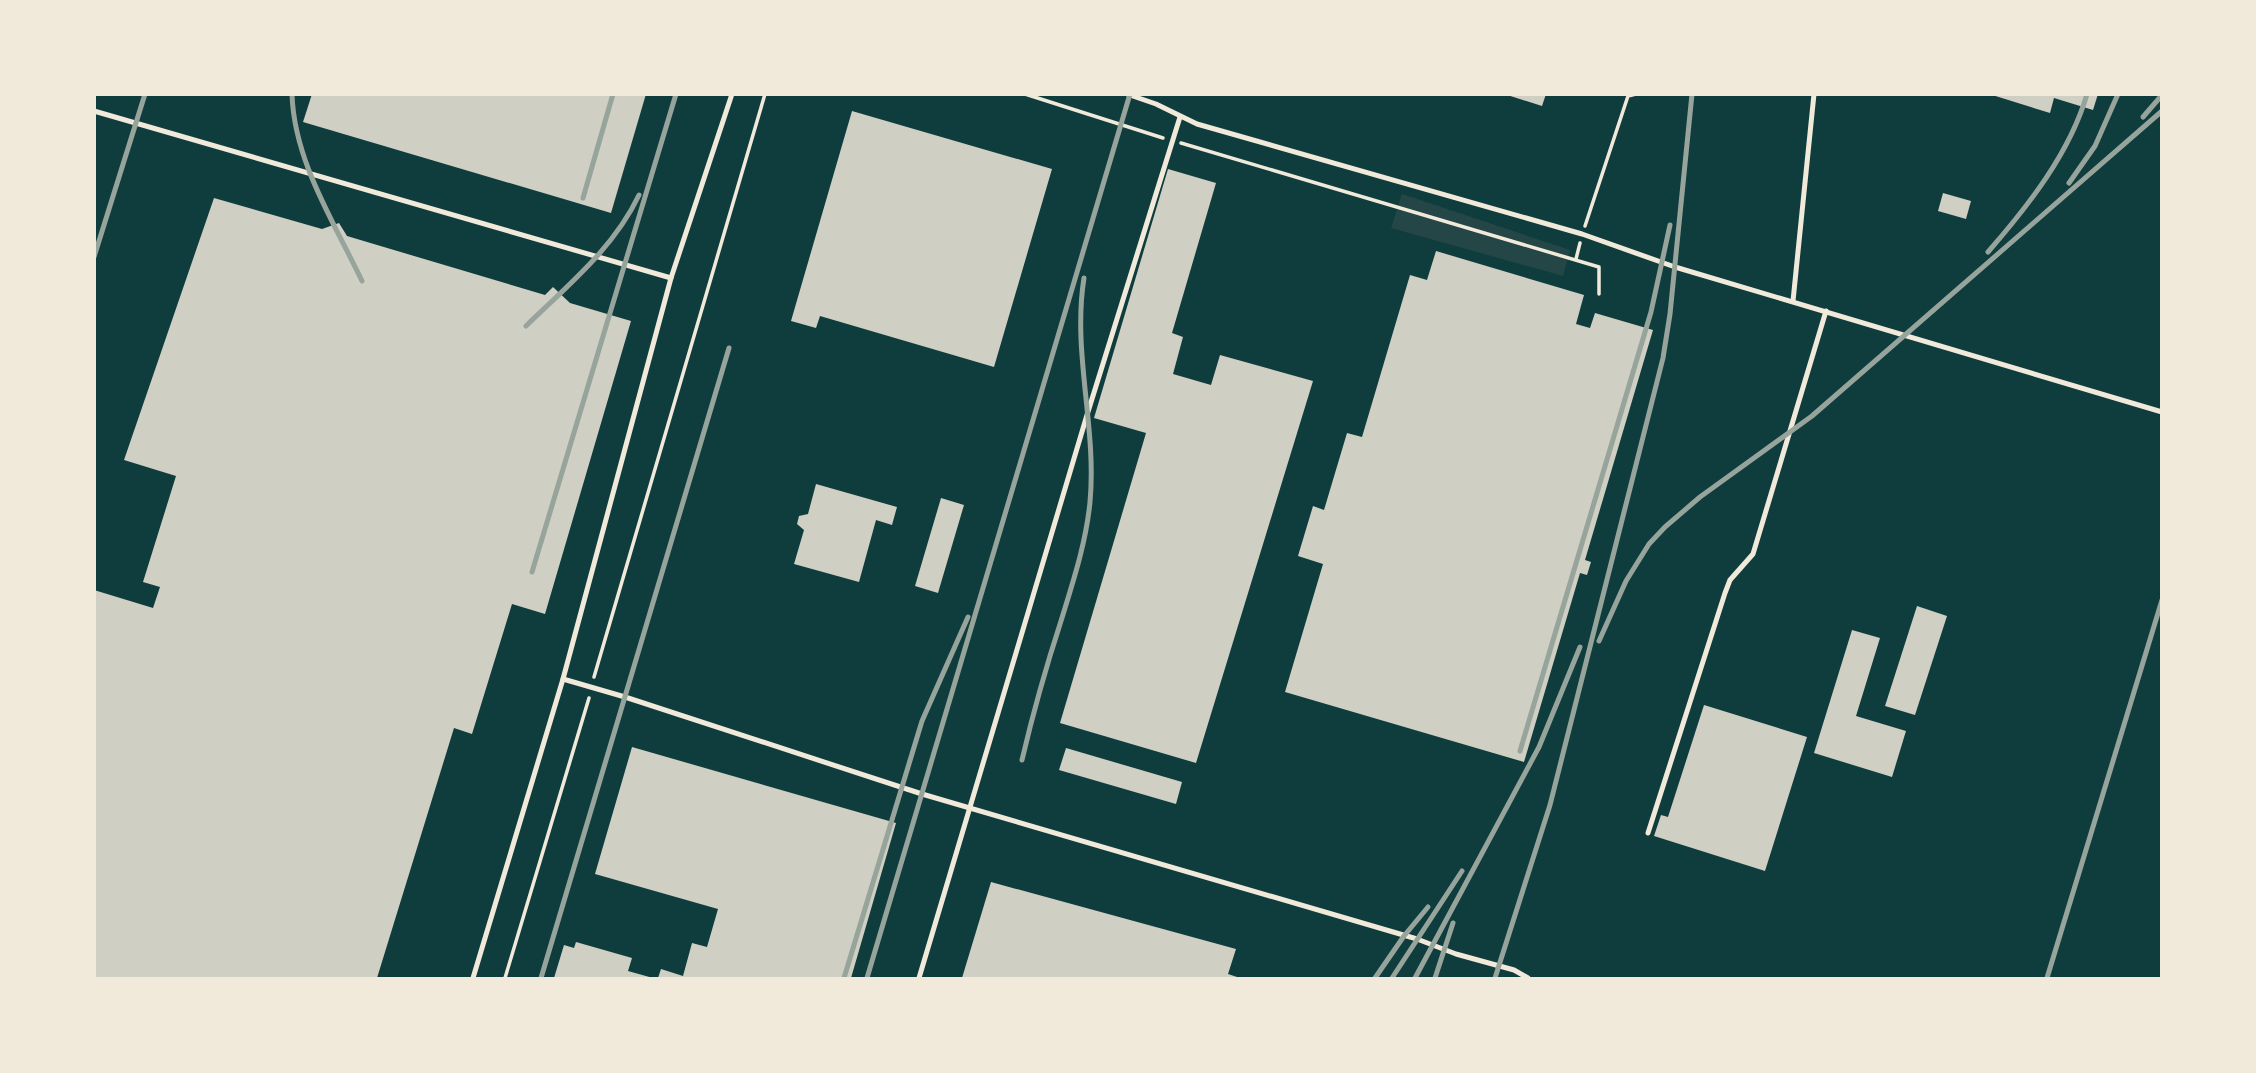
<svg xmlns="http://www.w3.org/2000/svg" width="2256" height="1073" font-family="Commissioner,sans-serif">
	<rect width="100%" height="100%" fill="#0f3d3e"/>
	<!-- green -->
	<path fill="#244646" d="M1402,194L1570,250L1563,276L1391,228Z"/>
	<!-- building -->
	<g fill="#cfcfc3">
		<path d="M312,94H646L611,213L303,122Z"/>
		<path d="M1504,94H1546L1542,106Z"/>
		<path d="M1989,94H2098L2093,110L2054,98L2050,113Z"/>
		<path d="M852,111L1052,169L994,367L820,316L816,328L791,321Z"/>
		<path d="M1168,169L1216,183L1172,333L1183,337L1173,374L1211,385L1220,355L1313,381L1196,763L1060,723L1146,433L1094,418Z"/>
		<path d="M1943,193L1971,201L1966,219L1938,211Z"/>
		<path d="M214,198L322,229L339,223L347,236L545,295L553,287L570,303L631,321L545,614L512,604L472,734L454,728L377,978H94V590L153,608L160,587L143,582L176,476L124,460Z"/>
		<path d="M1436,251L1584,295L1576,324L1590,328L1595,313L1653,330L1585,560L1591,562L1587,575L1580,573L1524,762L1285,692L1323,564L1298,556L1313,506L1324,510L1347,433L1362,437L1410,275L1427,280Z"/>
		<path d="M816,484L897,507L892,525L876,520L859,582L794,564L804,530L797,524L799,516L808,514Z"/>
		<path d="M941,498L964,505L938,593L915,586Z"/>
		<path d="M1917,606L1947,616L1915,715L1885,706Z"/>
		<path d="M1852,630L1880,638L1856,716L1906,731L1892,777L1814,753Z"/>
		<path d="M1704,705L1807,737L1765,871L1654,836L1661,815L1668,817Z"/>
		<path d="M632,747L896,823L851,978H658L661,969L683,976L692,943L707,947L718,909L595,874Z"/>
		<path d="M1066,748L1182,782L1176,804L1059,770Z"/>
		<path d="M991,882L1236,949L1228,974L1240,978H962Z"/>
		<path d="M576,942L632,958L628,971L653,978H554L564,945L574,948Z"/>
	</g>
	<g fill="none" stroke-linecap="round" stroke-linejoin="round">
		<!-- path -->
		<g stroke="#f1e9da" stroke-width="3.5">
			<path d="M1025,94L1163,138"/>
			<path d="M1181,143L1599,267V294"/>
			<path d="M1585,226L1628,96L1636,94"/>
			<path d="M1576,259L1580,243"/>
			<path d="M594,677L765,94"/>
			<path d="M505,978L589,698"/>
		</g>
		<!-- service -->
		<g stroke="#f1e9da" stroke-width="5">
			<path d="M1127,94L1156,104L1197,124L1582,234L1675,267L2162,412"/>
			<path d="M94,111L671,278"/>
			<path d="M1793,301L1814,94"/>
			<path d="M563,679L625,697L922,794L1417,939L1456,954L1514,970L1528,978"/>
			<path d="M1648,833L1725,593L1730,580L1753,554L1826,311"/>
			<path d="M473,978L563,679L671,278L732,94"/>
			<path d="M919,978L1087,415L1180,117"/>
		</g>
		<!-- rail -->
		<g stroke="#97a49c" stroke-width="5">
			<path d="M292,94C294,161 334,222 362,281"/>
			<path d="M2143,117L2162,95"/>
			<path d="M2069,183L2095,146L2118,94"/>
			<path d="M583,198L613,94"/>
			<path d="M1988,252C2028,206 2070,153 2087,94"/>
			<path d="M94,257L145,94"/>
			<path d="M526,326C567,286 614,248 639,195"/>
			<path d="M532,572L676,94"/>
			<path d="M1599,641L1626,581L1649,544L1665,527L1700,497L1812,416L2162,111"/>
			<path d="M1520,751L1651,312L1670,225"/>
			<path d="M1022,760C1033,713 1046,667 1061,621C1073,582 1086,543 1090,502C1097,427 1072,353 1084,278"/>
			<path d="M541,978L729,348"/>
			<path d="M844,978L922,721L968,617"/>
			<path d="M867,978L1130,94"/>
			<path d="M1375,978L1404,936L1428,907"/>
			<path d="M1392,978L1462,871"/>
			<path d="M1415,978L1539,747L1580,647"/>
			<path d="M1435,978L1453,923"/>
			<path d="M1495,978L1550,805L1663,358L1670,314L1692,94"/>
			<path d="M2047,978L2162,600"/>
		</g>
	</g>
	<!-- border -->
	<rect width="2256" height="1073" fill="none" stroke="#f1e9da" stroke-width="192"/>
</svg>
